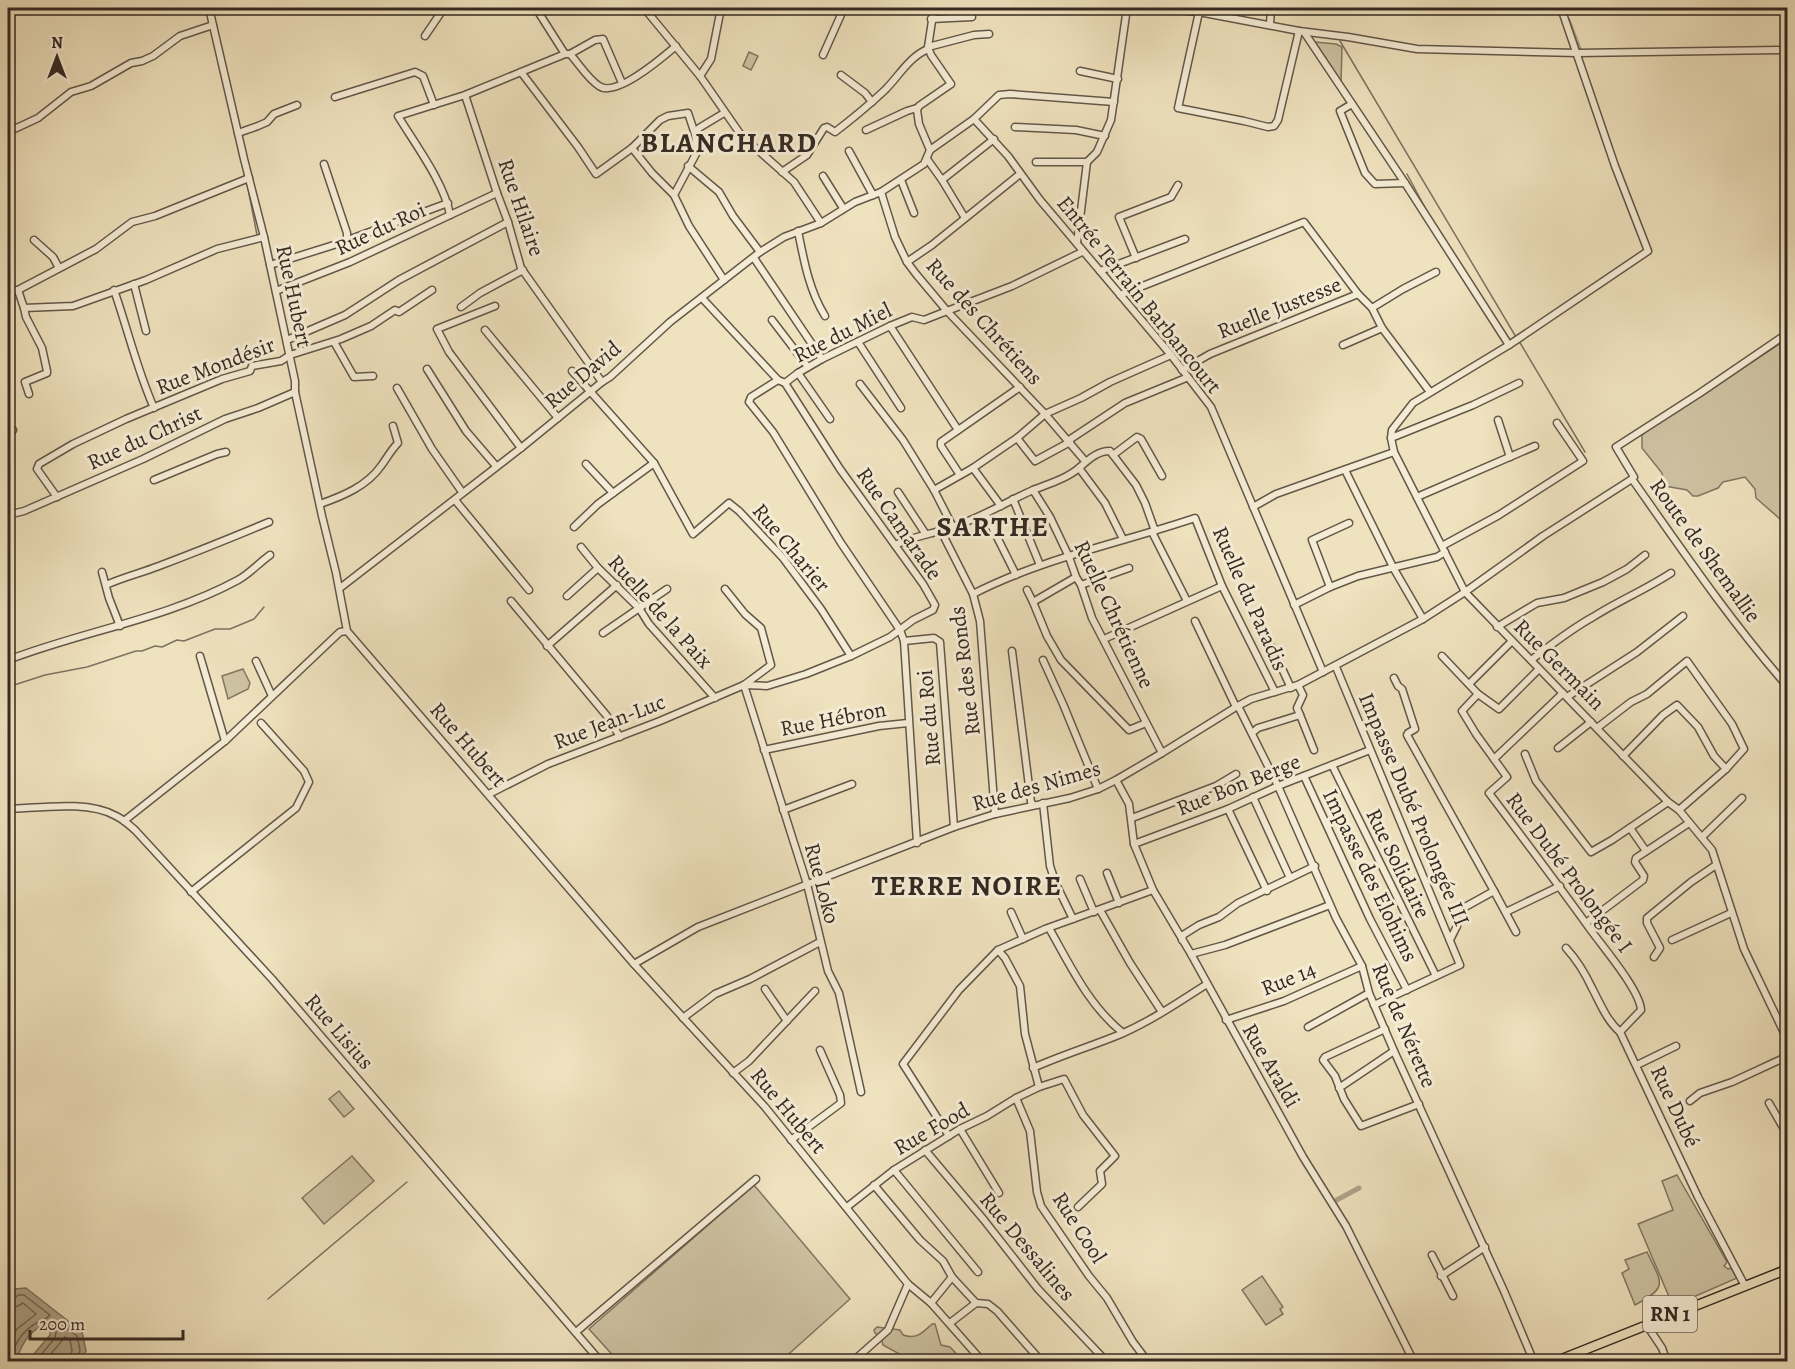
<svg xmlns="http://www.w3.org/2000/svg" width="1795" height="1369" font-family="Alegreya,serif">
	<rect width="100%" height="100%" fill="#efe2be"/>
	<filter id="stains"><feTurbulence type="fractalNoise" baseFrequency=".00333" numOctaves="4"/><feColorMatrix values="0 0 0 0 .2 0 0 0 0 .09 0 0 0 0 .02 0 0 0 .5 -.17"/></filter>
	<radialGradient id="worn" r=".72"><stop offset=".6" stop-color="#630" stop-opacity="0"/><stop offset="1" stop-color="#630" stop-opacity=".3"/></radialGradient>
	<!-- green -->
	<g fill="#cfc3a3" stroke="#827662" stroke-width="1.5">
		<path d="M1315,42L1336,44L1342,47L1341,82Z"/>
		<path d="M749,52L758,56L751,70L743,66Z"/>
		<path d="M1787,339V525L1756,498L1755,489L1745,477L1723,482L1718,488L1698,496H1693L1687,490L1665,486L1662,473L1642,448V435L1654,425Z"/>
		<path d="M243,669L250,683L248,689L228,699L222,676Z"/>
		<path d="M339,1091L354,1109L344,1117L329,1099Z"/>
		<path d="M352,1156L374,1181L324,1224L302,1198Z"/>
		<path d="M1677,1175L1727,1262L1724,1266L1728,1269L1731,1268L1737,1278L1673,1306L1638,1224L1673,1210L1662,1181Z"/>
		<path d="M754,1185L850,1299L781,1361H618L589,1329Z"/>
		<path d="M1647,1252C1662,1284 1669,1287 1635,1305L1622,1273L1629,1269L1625,1260Z"/>
		<path d="M1262,1276L1283,1307L1280,1309L1283,1314L1266,1325L1242,1290Z"/>
		<path d="M932,1324H935L941,1345L950,1347L963,1361H912L883,1345L881,1337L875,1333L874,1330L877,1327L900,1330L903,1335C917,1340 923,1332 932,1324Z"/>
	</g>
	<!-- water -->
	<path fill="#afa389" stroke="#7e7260" stroke-width="1.5" d="M26,1288L82,1332L86,1351L82,1361H28L50,1335L51,1324C31,1326 21,1345 16,1361H8V1299L14,1289Z"/>
	<g fill="none" stroke-linecap="round" stroke-linejoin="round">
		<!-- shore -->
		<g stroke="#726656" stroke-width="1.5">
			<path d="M8,1301L13,1300L18,1295H24L50,1315C47,1319 43,1320 38,1322C22,1331 13,1344 11,1362"/>
			<path d="M8,1309L14,1308L23,1303L36,1314L17,1329L8,1343"/>
			<path d="M35,1362L55,1338L57,1325L60,1323L77,1336L80,1350L77,1362"/>
			<path d="M44,1362L65,1337L70,1340L72,1350L69,1362"/>
		</g>
		<!-- stream -->
		<g stroke="#7e7260" stroke-width="1.5">
			<path d="M1340,41L1516,337"/>
			<path d="M1407,174L1429,215"/>
			<path d="M247,183L257,235"/>
			<path d="M1519,341L1585,452"/>
			<path d="M8,687L45,675L87,667L136,651H142L155,646L162,647L177,640L184,641L215,629H230L254,619L264,607"/>
			<path d="M1336,1203L1341,1213"/>
			<path d="M1384,1295L1412,1352"/>
			<path d="M268,1299L407,1182"/>
		</g>
		<!-- canal -->
		<g stroke="#afa389" stroke-width="5">
			<path d="M1568,20L1579,49"/>
			<path d="M1333,1202L1359,1188"/>
		</g>
		<defs>
			<g id="minor">
				<path d="M209,8L244,159L264,237L295,381V392L322,516L336,573L347,631L634,964L765,1107L908,1284L931,1303L983,1362"/>
				<path d="M511,8L537,10L547,8"/>
				<path d="M644,8L700,76L741,135L794,182L821,223"/>
				<path d="M1155,8L1199,12L1299,31L1348,37L1417,49L1577,53L1788,50"/>
				<path d="M1561,8L1615,166L1648,251L1509,345L1413,403L1392,430L1391,438L1394,452L1465,592L1668,802L1679,810L1712,850L1744,949L1788,1041"/>
				<path d="M1199,12L1178,108L1244,121L1268,127L1274,126L1278,120L1299,31"/>
				<path d="M931,19L972,17"/>
				<path d="M1270,25L1271,8"/>
				<path d="M1304,32L1405,183L1509,345"/>
				<path d="M425,36L444,8"/>
				<path d="M928,47L974,35L989,34"/>
				<path d="M565,54H570C579,64 588,79 599,86C616,98 663,57 676,46"/>
				<path d="M570,54L595,40L603,39L622,83"/>
				<path d="M823,55L844,8"/>
				<path d="M1080,71L1118,79"/>
				<path d="M521,72L578,147L596,174L632,148L652,173L674,195L689,226L724,280"/>
				<path d="M841,75L865,93L872,102"/>
				<path d="M700,76L711,59L721,8"/>
				<path d="M465,95L497,193L508,222L521,268L602,382"/>
				<path d="M335,97L415,72L423,76L434,105"/>
				<path d="M1352,104L1340,111L1365,173L1375,184L1405,183"/>
				<path d="M974,119L1008,156L1040,200L1171,355L1211,407L1323,672"/>
				<path d="M1015,127L1076,130L1105,136"/>
				<path d="M866,130L907,111L917,108"/>
				<path d="M8,132L38,118L71,92L91,86L131,63L142,61L153,56L180,36L213,25"/>
				<path d="M238,133L258,126L267,122L274,114L297,105"/>
				<path d="M632,148L660,120L668,116L688,113L695,134"/>
				<path d="M930,150L974,119L999,95L1010,94L1114,102"/>
				<path d="M849,151L873,195"/>
				<path d="M927,159L942,180L965,218"/>
				<path d="M1036,162H1087"/>
				<path d="M324,164L347,233V240"/>
				<path d="M688,166L719,192L733,216L760,252"/>
				<path d="M782,172L807,155L824,128L827,127L835,132C852,119 869,105 885,90C899,76 909,57 928,49"/>
				<path d="M823,176L843,208"/>
				<path d="M901,180L914,213"/>
				<path d="M942,180L994,139"/>
				<path d="M881,192L895,237L907,262L916,274L947,311L1045,414L1085,461"/>
				<path d="M674,195L697,152L695,134L699,128L724,113"/>
				<path d="M450,215C445,184 415,144 398,116L465,95L565,54L537,10"/>
				<path d="M798,231C804,261 809,290 825,316"/>
				<path d="M34,240L53,257L59,268"/>
				<path d="M1077,243L1087,162L1097,152L1111,120L1127,8"/>
				<path d="M754,258L822,359"/>
				<path d="M1136,258L1119,217L1171,197L1178,185"/>
				<path d="M907,262L932,245L1020,174"/>
				<path d="M270,265L337,244L448,203"/>
				<path d="M1100,271L1185,239"/>
				<path d="M134,284L146,331"/>
				<path d="M8,290H18L96,249L132,222L155,216L249,178"/>
				<path d="M18,290L24,308L73,306L146,280L217,249L264,237"/>
				<path d="M114,290C128,330 137,370 154,408"/>
				<path d="M276,291L350,262L497,193"/>
				<path d="M1120,295L1304,222L1358,294L1372,308L1382,328L1430,392"/>
				<path d="M702,298L778,380L785,383L840,469L923,584L935,605L933,610L913,620L890,637L851,656L806,674L767,686L744,685"/>
				<path d="M495,306L437,329L449,352L521,448"/>
				<path d="M461,307L480,293L523,270"/>
				<path d="M24,308L26,317L42,348L47,371V373L25,382L29,394"/>
				<path d="M1372,308L1403,289L1436,272"/>
				<path d="M772,320L808,367"/>
				<path d="M890,326L958,430"/>
				<path d="M485,330L558,418"/>
				<path d="M1788,333L1700,393L1616,447L1634,477L1632,479C1682,550 1731,622 1788,687"/>
				<path d="M287,340L345,315L399,280L508,222"/>
				<path d="M334,342L354,377L373,376"/>
				<path d="M858,342L901,408"/>
				<path d="M1343,345L1382,328"/>
				<path d="M427,369L466,431L496,466"/>
				<path d="M1182,370L1210,354L1358,294"/>
				<path d="M572,371L654,463L693,534L729,503L739,511L783,558L821,609L851,656"/>
				<path d="M798,373L830,419"/>
				<path d="M778,380L751,397L749,402L773,432L841,543L900,630L904,641L917,843"/>
				<path d="M785,383L798,373L822,359L890,326L912,317L924,320L947,311L1012,286L1082,252"/>
				<path d="M860,384L903,440L934,490L953,527"/>
				<path d="M397,388L432,449L462,492"/>
				<path d="M1498,420L1510,457"/>
				<path d="M8,432L13,430"/>
				<path d="M1017,438L1035,461L1070,442"/>
				<path d="M1391,438L1473,405L1519,383"/>
				<path d="M1069,440L1125,403L1186,378"/>
				<path d="M1113,455L1137,437L1141,439L1162,476"/>
				<path d="M586,464L613,493"/>
				<path d="M973,468L1001,506"/>
				<path d="M1345,470L1394,569L1423,619"/>
				<path d="M960,475L941,446V442L1020,387"/>
				<path d="M154,480L217,454L226,452"/>
				<path d="M934,490L973,468L1017,438L1045,414L1081,398L1110,382L1171,355"/>
				<path d="M1033,490L1050,517L1069,557L1076,577L1081,585L1092,618L1162,753"/>
				<path d="M898,492L925,533"/>
				<path d="M57,497L37,469L39,464L73,444L126,419L222,379L250,371L252,366L281,361L290,355L341,339L371,326L395,310L399,312L432,290"/>
				<path d="M1417,497L1535,446"/>
				<path d="M1013,499L1040,565"/>
				<path d="M455,500L529,590"/>
				<path d="M320,504C343,496 367,486 381,466C387,458 391,450 398,443L393,426"/>
				<path d="M1253,507L1276,494L1394,452"/>
				<path d="M8,515L24,511L143,459L225,419L258,408L295,392"/>
				<path d="M986,515L1016,575"/>
				<path d="M574,527L598,504L654,463"/>
				<path d="M941,531L973,594L980,621L995,814"/>
				<path d="M1152,532L1187,601"/>
				<path d="M1123,539L1105,503L1079,468C1088,460 1097,451 1110,451L1136,485L1145,503L1155,531"/>
				<path d="M895,545C914,536 933,534 952,527C981,518 1006,502 1033,490C1048,484 1066,479 1079,468"/>
				<path d="M1442,546L1499,515L1583,461L1557,423"/>
				<path d="M581,547L598,568L639,608L649,624L715,698"/>
				<path d="M102,572L109,598L120,626"/>
				<path d="M1076,577L1033,602L1047,636L1061,660L1129,730L1146,723"/>
				<path d="M106,585C124,577 141,573 159,566C196,552 233,537 269,522"/>
				<path d="M1081,585L1129,568"/>
				<path d="M1330,587L1312,540L1349,523"/>
				<path d="M340,588L521,448L602,382L610,377L670,322L760,252L784,237L821,223L855,202L881,192L924,164L930,150L919,124L917,110L919,106L951,84L931,55L928,47L934,8"/>
				<path d="M1027,590L1033,602"/>
				<path d="M973,594C1043,558 1121,543 1195,518L1222,586L1275,692"/>
				<path d="M567,596L598,568"/>
				<path d="M511,601L607,716L620,737"/>
				<path d="M1294,605L1330,587L1358,576L1437,557L1445,552"/>
				<path d="M1195,621L1236,707"/>
				<path d="M1497,627L1537,603L1564,598L1603,582L1627,569L1645,555"/>
				<path d="M603,633L667,589"/>
				<path d="M1104,639L1222,586"/>
				<path d="M904,641L934,638L940,642L954,827"/>
				<path d="M547,646L617,585"/>
				<path d="M1272,647L1291,688"/>
				<path d="M1012,651L1031,802L1033,805"/>
				<path d="M200,656L225,741"/>
				<path d="M1442,656L1478,694L1462,711L1476,734L1507,777L1489,793C1523,838 1557,883 1590,929C1602,946 1640,990 1641,1010L1620,1032"/>
				<path d="M8,660C83,631 166,619 238,580C249,574 259,563 270,555"/>
				<path d="M1043,660L1063,704L1098,789"/>
				<path d="M1531,660C1551,645 1571,629 1593,617C1618,601 1645,590 1671,573"/>
				<path d="M256,661L272,696"/>
				<path d="M1336,667L1460,965L1374,1005"/>
				<path d="M1394,678L1398,686L1402,689L1415,729L1408,733L1407,735L1494,891L1456,912L1457,926L1450,940"/>
				<path d="M1469,684L1512,641"/>
				<path d="M744,685L807,884L828,971L839,993L861,1092"/>
				<path d="M1478,694L1499,709L1539,669"/>
				<path d="M1567,697L1637,652L1683,616"/>
				<path d="M1238,706L1278,786L1336,918L1362,966L1369,993L1394,1051L1504,1291L1534,1362"/>
				<path d="M1300,715L1314,750"/>
				<path d="M1597,728L1631,702L1647,694L1687,661L1732,724L1744,749L1726,769L1679,810"/>
				<path d="M1252,733L1258,728L1300,715L1297,708L1303,695L1298,685"/>
				<path d="M1558,748L1591,722"/>
				<path d="M764,750L879,726L908,723"/>
				<path d="M1525,754L1536,781L1591,852L1612,840L1668,802"/>
				<path d="M1623,756L1663,715L1677,705L1698,727L1714,756L1726,769"/>
				<path d="M1494,759L1563,693"/>
				<path d="M1332,765L1436,976"/>
				<path d="M1304,776L1370,919L1407,990"/>
				<path d="M1116,780L1129,804L1134,844L1153,890L1191,954L1303,1157L1346,1226L1414,1362"/>
				<path d="M489,794L548,764L660,721L744,685L771,665L761,628L745,614L725,589"/>
				<path d="M1253,797L1290,878"/>
				<path d="M1043,803L1050,866L1056,884L1073,919"/>
				<path d="M8,809C39,808 88,800 116,816C123,819 129,825 135,830L272,979L601,1362"/>
				<path d="M1228,809L1267,891"/>
				<path d="M783,810L852,784"/>
				<path d="M1132,818L1216,786L1236,774"/>
				<path d="M124,821L225,741L340,632L347,631"/>
				<path d="M1630,828L1646,851"/>
				<path d="M1702,837L1742,798"/>
				<path d="M1134,844L1228,809L1278,786L1370,750"/>
				<path d="M1107,873L1119,903"/>
				<path d="M1080,879L1094,912"/>
				<path d="M1494,891L1516,932"/>
				<path d="M191,892L296,808L309,782L304,771L261,723"/>
				<path d="M1100,910L1130,963L1162,1012"/>
				<path d="M1011,912L1023,939"/>
				<path d="M1506,912L1560,886"/>
				<path d="M1586,923L1643,880L1644,876L1635,862L1636,858L1689,823"/>
				<path d="M1049,928C1070,965 1089,1006 1123,1033"/>
				<path d="M1182,940L1183,935L1199,925L1219,917L1238,903L1315,866"/>
				<path d="M1672,940L1731,913"/>
				<path d="M1566,948C1577,960 1585,973 1592,988C1600,1003 1607,1021 1620,1032L1698,1197L1745,1286"/>
				<path d="M998,950L1005,958L1020,986L1025,1034L1039,1087"/>
				<path d="M1191,954L1225,945L1330,905"/>
				<path d="M1654,957L1660,948L1647,923V918L1691,882L1716,865"/>
				<path d="M634,964L698,927L954,827L995,814L1070,798L1098,789L1116,780L1162,753L1236,707L1251,699L1298,685L1423,619L1465,592L1543,536L1632,479"/>
				<path d="M765,989L787,1021"/>
				<path d="M683,1018L715,994L750,979L820,942"/>
				<path d="M1226,1020L1284,1001L1362,966"/>
				<path d="M1308,1027L1369,993"/>
				<path d="M1385,1029L1325,1057L1323,1060L1335,1076L1344,1099L1361,1126L1419,1104"/>
				<path d="M1637,1065L1676,1046"/>
				<path d="M1033,1068C1062,1055 1092,1046 1121,1034C1151,1021 1179,1002 1207,984"/>
				<path d="M733,1073L749,1061L815,991"/>
				<path d="M1339,1088L1394,1051"/>
				<path d="M1016,1098L1030,1131L1037,1192L1041,1206L1089,1276L1107,1298L1133,1342L1148,1362"/>
				<path d="M1690,1101L1700,1093L1732,1082L1788,1056"/>
				<path d="M1769,1103L1788,1136"/>
				<path d="M960,1129L999,1193"/>
				<path d="M949,1136L903,1064L959,990L998,950L1045,929L1153,890"/>
				<path d="M791,1140L841,1103L840,1095L820,1050"/>
				<path d="M925,1150L984,1220L1038,1289L1107,1362"/>
				<path d="M894,1170L978,1272"/>
				<path d="M874,1185L920,1240L943,1261L952,1277L931,1303"/>
				<path d="M847,1207L894,1170L960,1129L987,1116L1016,1098L1039,1087L1064,1079L1083,1115L1115,1156L1100,1171L1102,1184L1078,1207"/>
				<path d="M1432,1255L1453,1296"/>
				<path d="M1441,1276L1485,1247"/>
				<path d="M952,1277L976,1303L988,1304L997,1311L1041,1361"/>
				<path d="M950,1323L976,1303"/>
				<path d="M1646,1324L1662,1348L1667,1362"/>
				<path d="M576,1332L756,1179"/>
				<path d="M852,1362L888,1330L908,1284"/>
			</g>
			<path id="major" d="M1554,1362L1788,1269"/>
		</defs>
		<!-- minor casing -->
		<use href="#minor" stroke="#635749" stroke-width="9"/>
		<!-- major casing -->
		<use href="#major" stroke="#342922" stroke-width="11"/>
		<!-- minor -->
		<use href="#minor" stroke="#f5ecd5" stroke-width="6"/>
		<!-- major -->
		<use href="#major" stroke="#efe2be" stroke-width="8"/>
	</g>
	<g text-anchor="middle" stroke-width="6" stroke-linejoin="round" paint-order="stroke">
		<!-- shield labels -->
		<rect fill="#f5ecd5" stroke="#6e6458" stroke-width="1.5" x="1643" y="1296" width="54" height="36" rx="4.5"/>
		<g font-size="21" font-weight="bold" fill="#342922">
			<text x="1670" y="1321">RN 1</text>
		</g>
		<!-- street labels -->
		<g font-size="22" fill="#342922" stroke="#f5ecd5">
			<text transform="translate(522 207) rotate(71)" y="8">Rue Hilaire</text>
			<text transform="translate(380 228) rotate(-25)" y="8">Rue du Roi</text>
			<text transform="translate(1140 294) rotate(51)" y="8">Entrée Terrain Barbancourt</text>
			<text transform="translate(295 296) rotate(78)" y="8">Rue Hubert</text>
			<text transform="translate(1279 307) rotate(-22)" y="8">Ruelle Justesse</text>
			<text transform="translate(985 321) rotate(48)" y="8">Rue des Chrétiens</text>
			<text transform="translate(842 332) rotate(-27)" y="8">Rue du Miel</text>
			<text transform="translate(215 365) rotate(-21)" y="8">Rue Mondésir</text>
			<text transform="translate(582 374) rotate(-40)" y="8">Rue David</text>
			<text transform="translate(144 437) rotate(-25)" y="8">Rue du Christ</text>
			<text transform="translate(900 523) rotate(55)" y="8">Rue Camarade</text>
			<text transform="translate(792 547) rotate(50)" y="8">Rue Charier</text>
			<text transform="translate(1706 550) rotate(54)" y="8">Route de Shemallie</text>
			<text transform="translate(1251 598) rotate(66)" y="8">Ruelle du Paradis</text>
			<text transform="translate(661 611) rotate(48)" y="8">Ruelle de la Paix</text>
			<text transform="translate(1115 614) rotate(65)" y="8">Ruelle Chrétienne</text>
			<text transform="translate(1560 664) rotate(45)" y="8">Rue Germain</text>
			<text transform="translate(964 671) rotate(-97)" y="8">Rue des Ronds</text>
			<text transform="translate(833 718) rotate(-11)" y="8">Rue Hébron</text>
			<text transform="translate(928 718) rotate(-95)" y="8">Rue du Roi</text>
			<text transform="translate(609 721) rotate(-21)" y="8">Rue Jean-Luc</text>
			<text transform="translate(469 744) rotate(49)" y="8">Rue Hubert</text>
			<text transform="translate(1238 784) rotate(-22)" y="8">Rue Bon Berge</text>
			<text transform="translate(1036 785) rotate(-16)" y="8">Rue des Nimes</text>
			<text transform="translate(1415 809) rotate(67)" y="8">Impasse Dubé Prolongée III</text>
			<text transform="translate(1399 863) rotate(64)" y="8">Rue Solidaire</text>
			<text transform="translate(1570 872) rotate(53)" y="8">Rue Dubé Prolongée I</text>
			<text transform="translate(1371 875) rotate(64)" y="8">Impasse des Elohims</text>
			<text transform="translate(823 883) rotate(75)" y="8">Rue Loko</text>
			<text transform="translate(1288 978) rotate(-22)" y="8">Rue 14</text>
			<text transform="translate(1405 1025) rotate(67)" y="8">Rue de Nérette</text>
			<text transform="translate(340 1031) rotate(49)" y="8">Rue Lisius</text>
			<text transform="translate(1272 1065) rotate(60)" y="8">Rue Araldi</text>
			<text transform="translate(1676 1106) rotate(65)" y="8">Rue Dubé</text>
			<text transform="translate(789 1110) rotate(50)" y="8">Rue Hubert</text>
			<text transform="translate(931 1128) rotate(-30)" y="8">Rue Food</text>
			<text transform="translate(1080 1227) rotate(57)" y="8">Rue Cool</text>
			<text transform="translate(1028 1246) rotate(50)" y="8">Rue Dessalines</text>
		</g>
		<!-- district labels -->
		<g font-size="28" font-weight="bold" letter-spacing="1.5" fill="#342922" stroke="#f5ecd5">
			<text x="729" y="152">BLANCHARD</text>
			<text x="993" y="536">SARTHE</text>
			<text x="967" y="895">TERRE NOIRE</text>
		</g>
	</g>
	<!-- margin -->
	<rect width="1795" height="1369" fill="none" stroke="#efe2be" stroke-width="30"/>
	<rect x="9" y="9" width="1777" height="1351" fill="none" stroke="#342922" stroke-width="3"/>
	<rect x="15" y="15" width="1765" height="1339" fill="none" stroke="#342922" stroke-width="1.5"/>
	<!-- north arrow -->
	<g transform="translate(57 57)" stroke="#f5ecd5" stroke-width="4.5" paint-order="stroke">
	<path d="M0-4.5L10 22L0 15L-10 22Z" fill="#342922"/>
	<text y="-9" font-size="16" font-weight="bold" text-anchor="middle" fill="#342922">N</text>
	</g>
	<!-- scale -->
	<path d="M30 1330v9h153v-9" fill="none" stroke="#342922" stroke-width="3"/>
	<text x="39" y="1330" font-size="18" fill="#342922" stroke="#f5ecd5" stroke-width="4.5" paint-order="stroke">200 m</text>
	<rect width="100%" height="100%" filter="url(#stains)"/>
	<rect width="100%" height="100%" fill="url(#worn)"/>
</svg>
